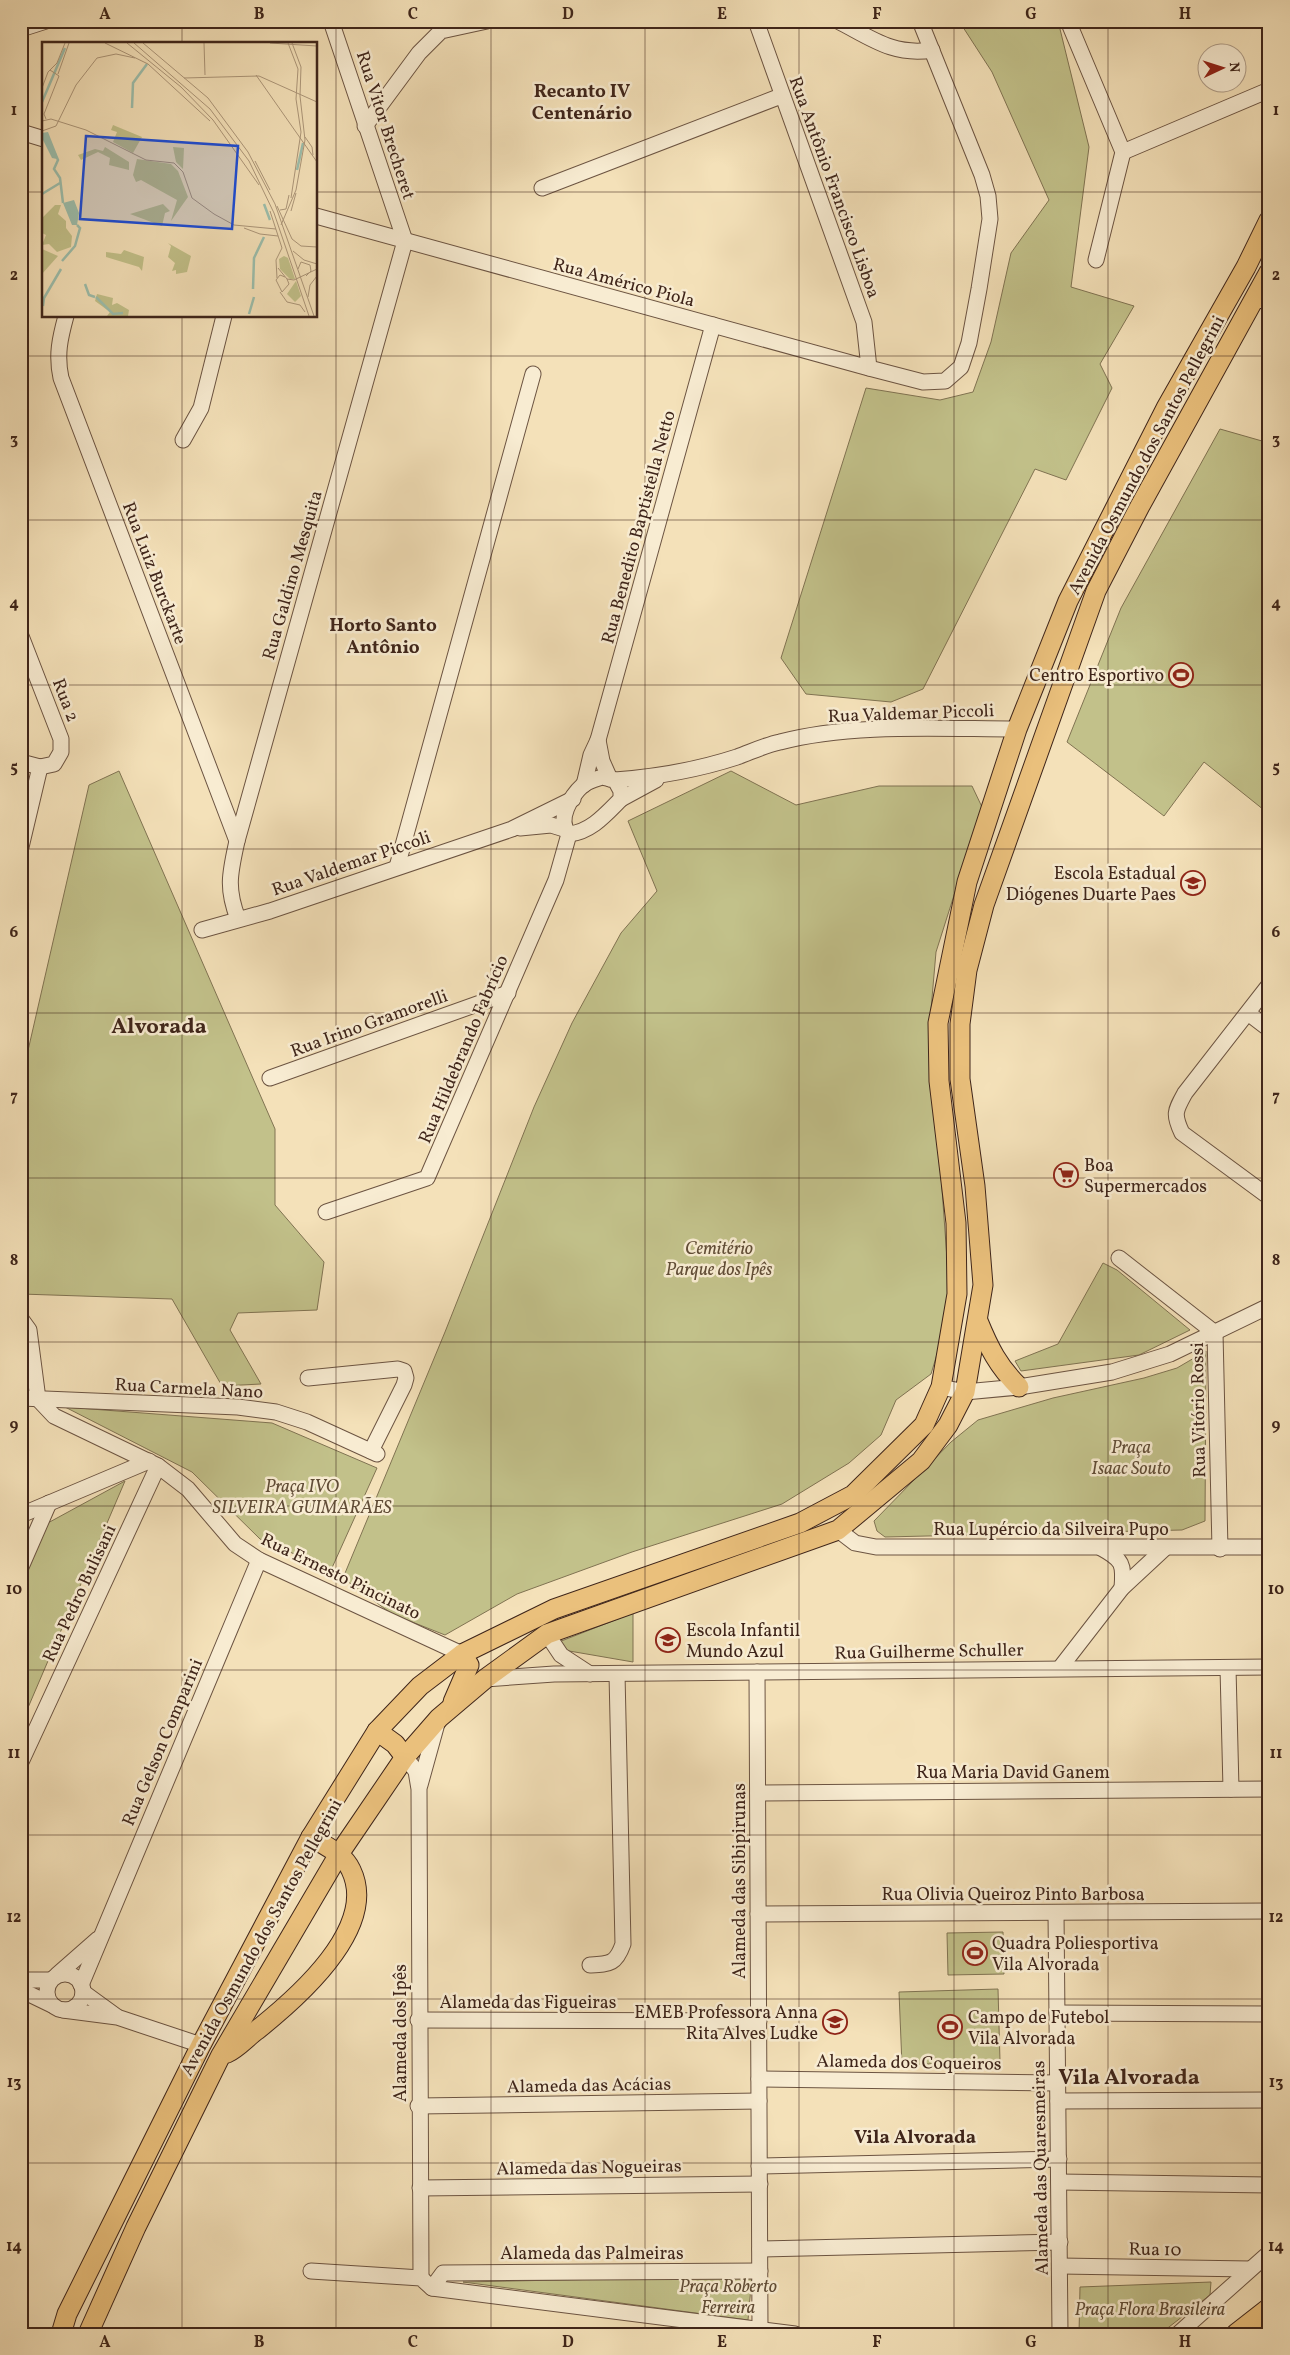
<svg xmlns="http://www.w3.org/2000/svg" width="1290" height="2355" font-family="Vollkorn,serif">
	<rect width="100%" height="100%" fill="#f4e1b9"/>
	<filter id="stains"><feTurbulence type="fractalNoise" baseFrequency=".004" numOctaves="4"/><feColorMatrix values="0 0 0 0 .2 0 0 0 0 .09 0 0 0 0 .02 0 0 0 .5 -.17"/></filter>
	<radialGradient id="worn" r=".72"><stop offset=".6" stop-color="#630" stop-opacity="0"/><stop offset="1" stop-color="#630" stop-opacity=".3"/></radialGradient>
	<!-- green -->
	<g fill="#c2c18a" stroke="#807352">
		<path d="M959,21H1058L1089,147L1071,287L1134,306L1100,364L1112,388L1066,480L1035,469L923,689L891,702L806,694L781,658L866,388L940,400L973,392L991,342L1011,253L1049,200L992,72Z"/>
		<path d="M1220,429L1269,443V814L1204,762L1164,816L1067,742L1121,608Z"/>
		<path d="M119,771L275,1129V1205L324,1262L317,1310L238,1313L230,1330L261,1384L222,1386L172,1299L21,1294V1081L89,785Z"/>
		<path d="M731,771L796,805L879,786H972L982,807L936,952L930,1021L949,1287L941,1341L931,1374L896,1400L881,1435L849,1463L782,1504L632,1552L517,1594L445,1635L392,1614L343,1578L445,1332L534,1107L572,1023L621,933L657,891L628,821Z"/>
		<path d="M1103,1263L1117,1270L1190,1330L1139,1355L1021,1371L1015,1361L1058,1344Z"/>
		<path d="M1206,1351L1205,1521L1182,1530L885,1537L877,1531L874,1521L951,1442L978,1420L1053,1398L1144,1378L1177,1368Z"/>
		<path d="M65,1407L272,1423L377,1468L331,1570L260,1539L192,1472Z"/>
		<path d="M125,1481L21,1724V1587L46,1524Z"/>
		<path d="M633,1613V1662L546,1647Z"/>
		<path d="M1003,1932L1004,1974L948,1975L947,1933Z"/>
		<path d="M998,1989L1000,2061L902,2065L899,1992Z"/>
		<path d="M752,2276L748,2320L463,2282Z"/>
		<path d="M1211,2282L1210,2295L1160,2334H1079L1080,2287Z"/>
	</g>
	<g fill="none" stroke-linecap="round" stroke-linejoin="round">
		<defs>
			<g id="minor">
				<path d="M756,21L864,322L869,368"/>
				<path d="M838,21C871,38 893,56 932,50"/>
				<path d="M1068,21L1123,152L1096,260"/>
				<path d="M21,29L46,21"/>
				<path d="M365,126L419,53L441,31L487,21"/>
				<path d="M21,132L44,139"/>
				<path d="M1123,152L1269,90"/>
				<path d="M542,188L781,96"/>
				<path d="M316,216L869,368L923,382L945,381L961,367L969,343L979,289L990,219L988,196L982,175L920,21"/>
				<path d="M1255,298L1269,303"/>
				<path d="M66,316C60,338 56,355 61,378L237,841"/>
				<path d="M183,440L201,408L224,316"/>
				<path d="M21,636L61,739V752L54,764L40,767L21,762"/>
				<path d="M598,740L602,761L610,779"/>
				<path d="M602,777L615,780L621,791V799C606,814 591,832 569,834C556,820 571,796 583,785C588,781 596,779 602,777Z"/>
				<path d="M615,780C656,777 697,770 737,757C751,752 765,745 780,742C850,723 944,729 1017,729"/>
				<path d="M584,785L591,755L598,740L713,325"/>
				<path d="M621,799L656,780"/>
				<path d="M520,828L551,825L564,829"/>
				<path d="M21,847L40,767"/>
				<path d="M397,867L533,374"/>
				<path d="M238,919C226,888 230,873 237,841L405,241L331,21"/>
				<path d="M202,930L270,911L512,829L573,799"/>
				<path d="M1269,985L1185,1093C1175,1111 1173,1114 1182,1133L1269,1197"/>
				<path d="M1248,1013L1269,1029"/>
				<path d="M270,1078L508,993"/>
				<path d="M326,1212L427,1178L556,880L569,834"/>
				<path d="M1119,1258L1215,1333"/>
				<path d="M21,1319L29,1330L38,1399L54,1416L158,1466L188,1489L235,1544L259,1560L462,1654"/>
				<path d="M1215,1333L1220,1549"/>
				<path d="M308,1378L398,1369L404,1371L406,1378L404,1385L371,1451"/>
				<path d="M941,1387L965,1392L1019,1387L1112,1372L1170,1354L1269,1306"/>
				<path d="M21,1398L238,1407L276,1412L307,1422L377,1454"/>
				<path d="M21,1515L149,1461"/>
				<path d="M838,1530L855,1543L876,1547H1269"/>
				<path d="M1101,1548C1123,1560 1124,1564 1122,1588"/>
				<path d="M21,1567L49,1503"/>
				<path d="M547,1634L561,1655L590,1674"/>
				<path d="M1060,1668L1122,1588L1164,1549"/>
				<path d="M1228,1668L1231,1789"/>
				<path d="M757,1672L760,2330"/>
				<path d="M485,1679L554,1674L1269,1667"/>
				<path d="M405,1757L416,1771L419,1789L421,2278"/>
				<path d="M21,1762L158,1466"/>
				<path d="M420,1785L438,1720"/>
				<path d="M758,1793L1269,1789"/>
				<path d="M1056,1913L1060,2334"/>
				<path d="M758,1914L1269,1911"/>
				<path d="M590,1965C610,1964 616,1964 623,1944L617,1674"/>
				<circle cx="65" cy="1992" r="18"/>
				<path d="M57,1975L98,1939"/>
				<path d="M21,1980H50"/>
				<path d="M81,1985L259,1560"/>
				<path d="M21,1990L52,2005"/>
				<path d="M83,1992L116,2016"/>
				<path d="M63,2010L117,2017L201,2045"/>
				<path d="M1057,2013L1269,2014"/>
				<path d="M418,2020L759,2021"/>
				<path d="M759,2079L1058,2083"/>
				<path d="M1058,2101L1269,2100"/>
				<path d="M418,2106L759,2101"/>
				<path d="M759,2166L1059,2159"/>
				<path d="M1059,2182L1269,2185"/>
				<path d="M420,2188L760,2184"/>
				<path d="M760,2249L1060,2242"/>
				<path d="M1060,2266L1250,2269"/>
				<path d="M311,2271L421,2278L432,2288L795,2334"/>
				<path d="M432,2288L443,2273L760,2271"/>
				<path d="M1178,2334L1269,2253"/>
			</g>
			<g id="major">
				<path d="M978,1321C989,1348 998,1366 1019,1387"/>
				<path d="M453,1702L469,1665L462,1654"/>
				<path d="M377,1731L395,1744L405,1757"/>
				<path d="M227,2053C238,2048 247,2037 257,2030C296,1999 379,1928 351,1870C344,1854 326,1846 311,1837"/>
				<path d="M61,2334L67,2314L201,2045L311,1837L377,1731L420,1686L462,1654L554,1609L800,1523L853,1495L924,1425L941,1387L957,1294L956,1223L939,1081L938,1023L967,882L1017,729L1068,601L1166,408L1246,267L1269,220"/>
				<path d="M88,2334L136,2227L221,2055L339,1854L405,1757L439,1718L485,1679L547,1634L838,1530L921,1461L948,1425L965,1392L983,1285L975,1186L960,1079V1024L967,970L984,905L1096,591L1140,506L1269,272"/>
			</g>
			<path id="highway" d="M1237,2334L1269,2309"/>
		</defs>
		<!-- minor casing -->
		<use href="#minor" stroke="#6c5442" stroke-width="17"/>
		<!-- major casing -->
		<use href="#major" stroke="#3f251a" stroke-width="21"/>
		<!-- highway casing -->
		<use href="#highway" stroke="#3f251a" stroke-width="23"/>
		<!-- minor -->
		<use href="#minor" stroke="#f8ecd2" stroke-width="15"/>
		<!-- major -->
		<use href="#major" stroke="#eac07c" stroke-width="19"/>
		<!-- highway -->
		<use href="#highway" stroke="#eac07c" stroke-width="21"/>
	</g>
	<!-- grid -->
	<path fill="none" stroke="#3f251a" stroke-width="1" stroke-opacity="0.55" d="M182,21V44M336,21V2334M491,21V2334M645,21V2334M799,21V2334M954,21V2334M1108,21V2334M21,192H44M316,192H1269M182,316V2334M21,356H1269M21,520H1269M21,685H1269M21,849H1269M21,1013H1269M21,1178H1269M21,1342H1269M21,1506H1269M21,1670H1269M21,1835H1269M21,1999H1269M21,2163H1269"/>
	<!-- icons -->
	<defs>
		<symbol id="stadium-ring" viewBox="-11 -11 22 22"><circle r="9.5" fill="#f8ecd2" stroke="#8f2418" stroke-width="1.5"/><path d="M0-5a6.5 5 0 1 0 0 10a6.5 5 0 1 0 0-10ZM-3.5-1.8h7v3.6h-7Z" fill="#8f2418"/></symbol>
		<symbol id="school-ring" viewBox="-11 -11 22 22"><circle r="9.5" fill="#f8ecd2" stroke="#8f2418" stroke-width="1.5"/><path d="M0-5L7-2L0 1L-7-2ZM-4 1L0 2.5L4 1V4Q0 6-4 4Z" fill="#8f2418"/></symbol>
		<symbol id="supermarket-ring" viewBox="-11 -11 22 22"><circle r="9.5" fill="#f8ecd2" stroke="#8f2418" stroke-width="1.5"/><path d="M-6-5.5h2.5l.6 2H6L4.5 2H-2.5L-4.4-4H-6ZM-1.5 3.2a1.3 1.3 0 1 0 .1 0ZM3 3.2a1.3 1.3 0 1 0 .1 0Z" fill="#8f2418"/></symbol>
	</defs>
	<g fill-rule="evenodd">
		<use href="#stadium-ring" x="1167" y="661" width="28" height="28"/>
		<use href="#school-ring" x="1179" y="869" width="28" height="28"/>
		<use href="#supermarket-ring" x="1052" y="1161" width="28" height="28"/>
		<use href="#school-ring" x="654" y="1626" width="28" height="28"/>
		<use href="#stadium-ring" x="961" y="1939" width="28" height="28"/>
		<use href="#school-ring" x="821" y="2008" width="28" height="28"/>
		<use href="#stadium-ring" x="936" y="2013" width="28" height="28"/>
	</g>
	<g text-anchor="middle" stroke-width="5" stroke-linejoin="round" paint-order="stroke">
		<!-- street labels -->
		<g font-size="18" fill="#3f251a" stroke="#f8ecd2">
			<text transform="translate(386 125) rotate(72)" y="6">Rua Vitor Brecheret</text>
			<text transform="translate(835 187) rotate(70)" y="6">Rua Antônio Francisco Lisboa</text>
			<text transform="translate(624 282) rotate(15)" y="6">Rua Américo Piola</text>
			<text transform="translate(1146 455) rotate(-62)" y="6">Avenida Osmundo dos Santos Pellegrini</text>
			<text transform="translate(638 527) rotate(-75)" y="6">Rua Benedito Baptistella Netto</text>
			<text transform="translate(155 573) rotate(69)" y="6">Rua Luiz Burckarte</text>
			<text transform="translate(292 575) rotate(-74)" y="6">Rua Galdino Mesquita</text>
			<text transform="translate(66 700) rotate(69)" y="6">Rua 2</text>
			<text transform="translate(911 713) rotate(-2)" y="6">Rua Valdemar Piccoli</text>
			<text transform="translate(351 863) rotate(-19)" y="6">Rua Valdemar Piccoli</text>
			<text transform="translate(369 1023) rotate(-20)" y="6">Rua Irino Gramorelli</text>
			<text transform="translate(463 1049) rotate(-67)" y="6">Rua Hildebrando Fabrício</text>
			<text transform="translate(189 1388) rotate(3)" y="6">Rua Carmela Nano</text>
			<text transform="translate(1198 1410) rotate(-91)" y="6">Rua Vitório Rossi</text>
			<text x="1051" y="1535">Rua Lupércio da Silveira Pupo</text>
			<text transform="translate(341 1576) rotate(26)" y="6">Rua Ernesto Pincinato</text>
			<text transform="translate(79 1593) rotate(-65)" y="6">Rua Pedro Bulisani</text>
			<text transform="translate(929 1651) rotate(-1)" y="6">Rua Guilherme Schuller</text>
			<text transform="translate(162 1742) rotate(-67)" y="6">Rua Gelson Comparini</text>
			<text x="1013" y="1778">Rua Maria David Ganem</text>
			<text transform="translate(739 1881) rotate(-90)" y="6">Alameda das Sibipirunas</text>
			<text x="1013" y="1900">Rua Olivia Queiroz Pinto Barbosa</text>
			<text transform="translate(261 1937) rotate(-61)" y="6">Avenida Osmundo dos Santos Pellegrini</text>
			<text x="528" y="2008">Alameda das Figueiras</text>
			<text transform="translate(400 2033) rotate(-90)" y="6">Alameda dos Ipês</text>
			<text transform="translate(909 2062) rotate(1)" y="6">Alameda dos Coqueiros</text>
			<text transform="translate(589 2085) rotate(-1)" y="6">Alameda das Acácias</text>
			<text transform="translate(589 2167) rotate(-1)" y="6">Alameda das Nogueiras</text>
			<text transform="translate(1040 2168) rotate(-91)" y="6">Alameda das Quaresmeiras</text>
			<text transform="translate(1155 2249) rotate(1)" y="6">Rua 10</text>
			<text x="592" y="2259">Alameda das Palmeiras</text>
		</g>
		<!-- poi labels -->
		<g font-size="18" fill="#3f251a" stroke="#f8ecd2" text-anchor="start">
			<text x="1164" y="681" text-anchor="end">Centro Esportivo</text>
			<text x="1176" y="879" text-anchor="end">Escola Estadual<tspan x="1176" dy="21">Diógenes Duarte Paes</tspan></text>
			<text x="1084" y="1171">Boa<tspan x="1084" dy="21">Supermercados</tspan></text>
			<text x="686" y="1636">Escola Infantil<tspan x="686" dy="21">Mundo Azul</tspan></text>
			<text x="992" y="1949">Quadra Poliesportiva<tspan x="992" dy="21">Vila Alvorada</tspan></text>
			<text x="818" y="2018" text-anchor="end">EMEB Professora Anna<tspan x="818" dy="21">Rita Alves Ludke</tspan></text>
			<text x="968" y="2023">Campo de Futebol<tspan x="968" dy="21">Vila Alvorada</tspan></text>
		</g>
		<!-- park labels -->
		<g font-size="18" font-style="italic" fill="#604c36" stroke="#f8ecd2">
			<text x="719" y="1254">Cemitério<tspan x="719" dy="21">Parque dos Ipês</tspan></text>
			<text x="1131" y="1453">Praça<tspan x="1131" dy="21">Isaac Souto</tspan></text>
			<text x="302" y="1492">Praça IVO<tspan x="302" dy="21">SILVEIRA GUIMARÃES</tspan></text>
			<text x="728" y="2292">Praça Roberto<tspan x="728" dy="21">Ferreira</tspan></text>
			<text x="1150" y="2315">Praça Flora Brasileira</text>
		</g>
		<!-- neighbourhood labels -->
		<g font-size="19" font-weight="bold" fill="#3f251a" stroke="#f8ecd2">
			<text x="582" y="97">Recanto IV<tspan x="582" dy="22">Centenário</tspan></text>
			<text x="383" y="631">Horto Santo<tspan x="383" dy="22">Antônio</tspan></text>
			<text x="915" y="2143">Vila Alvorada</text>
		</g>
		<!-- district labels -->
		<g font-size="22" font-weight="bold" fill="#3f251a" stroke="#f8ecd2">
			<text x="159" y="1033">Alvorada</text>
			<text x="1129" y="2084">Vila Alvorada</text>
		</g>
	</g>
	<!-- overview -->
	<g transform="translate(42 42)">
		<rect width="275" height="275" fill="#f4e1b9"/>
		<path d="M71,83L100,95L91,111L71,100L75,90L69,88ZM63,105L87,120V128L67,123L68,116L56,110L39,118L36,113L53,107L61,109ZM131,105L142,106L141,127L134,120ZM95,117L129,122L136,129L146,155L141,162L136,159L141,162L129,179L135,158L99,138L94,140L91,133ZM121,162L128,169L123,171L120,184L88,172ZM13,163H19L16,172L24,179V186L30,194L29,205L15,210L7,202L0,203L4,193L0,191V176ZM126,201L149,214L145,230L134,232V228L130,229L133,221L126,215L129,204ZM0,207L16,214L0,232ZM82,208L102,215L100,229L97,225L64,215V210L79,212ZM242,214L246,216L253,237H248L238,227L237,217ZM254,239L259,254L253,260L245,252ZM55,252L71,256L70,263L75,261L87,268L86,274H65L68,270L53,259Z" fill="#c2c18a"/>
		<path d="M6,90L14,110L15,117L10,116L0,96V91ZM32,158L37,171L35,183H30L21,161Z" fill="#9cbeac"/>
		<path fill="none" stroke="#9cbeac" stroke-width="2.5" d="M0,60L23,6M90,66L91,41L105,22M13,111L16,118L12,127L18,136L21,161M255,128L261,101M0,152L18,141M222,162L228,178M20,219L33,204L38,186L35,183M43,242L47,253L53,255M211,247L212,216L222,195M54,255L71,272L81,271M1,264L2,256L19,227M207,272L212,255"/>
		<path fill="none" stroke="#ac9679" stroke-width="1" d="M63,1L106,22L168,79M85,1L139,45L171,78L217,143M92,1L168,67L207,119L232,171L267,274M101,1L166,56L206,110L233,162L272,274M162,1L163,33M228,1L275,4M246,1L256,27L254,57L259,90L249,156M16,32L27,1M214,33L275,120M142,36L217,34L275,60M0,46L6,30L15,21L23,1M4,77L2,72L17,34L8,28M0,79L9,77L44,88L104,118L132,121L141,130L150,156L172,172L192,183L234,187M0,89L14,84L34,43L55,16L74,12L93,16M263,95L270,105L271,113M213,119L228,148M235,164L250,197L259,204L275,205M238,168L244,167L247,153M228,169L240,206L234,218L235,236M249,169L254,151M239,183L254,148L263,98L258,54L259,25L250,1M202,186L218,192L236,194M251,209L262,218L275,222M236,226L245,237L247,242L240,250L234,238L238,233L243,235M256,227L259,220L268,223L269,229L264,234M245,237L252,238L275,227M238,250L245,260L258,263L263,270M266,255L268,243L275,234"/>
		<path fill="#1d4ed8" fill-opacity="0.15" stroke="#1d4ed8" stroke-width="2.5" d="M44,94L196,104L190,187L38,177Z"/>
		<rect width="275" height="275" fill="none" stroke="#3f251a" stroke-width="2.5"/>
	</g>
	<!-- margin -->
	<rect width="1290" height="2355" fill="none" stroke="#f4e1b9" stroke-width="55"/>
	<!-- north arrow -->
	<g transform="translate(1222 68) rotate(86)"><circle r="24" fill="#f8ecd2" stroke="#ae9c88"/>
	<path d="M0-4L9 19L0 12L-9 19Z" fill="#8f2418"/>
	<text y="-8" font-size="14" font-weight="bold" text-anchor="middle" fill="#3f251a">N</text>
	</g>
	<rect x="28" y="28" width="1234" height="2300" fill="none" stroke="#3f251a" stroke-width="2"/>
	<g font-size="16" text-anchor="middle" font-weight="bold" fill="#3f251a">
		<text x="105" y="19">A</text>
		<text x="259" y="19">B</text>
		<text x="413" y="19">C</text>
		<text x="568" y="19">D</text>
		<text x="722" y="19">E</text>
		<text x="877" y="19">F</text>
		<text x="1031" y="19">G</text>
		<text x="1185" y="19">H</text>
		<text x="14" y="115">1</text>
		<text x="1276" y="115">1</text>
		<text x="14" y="280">2</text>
		<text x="1276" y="280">2</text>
		<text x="14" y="444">3</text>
		<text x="1276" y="444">3</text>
		<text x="14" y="608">4</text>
		<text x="1276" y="608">4</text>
		<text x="14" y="772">5</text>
		<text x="1276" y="772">5</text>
		<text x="14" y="937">6</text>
		<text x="1276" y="937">6</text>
		<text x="14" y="1101">7</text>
		<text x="1276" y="1101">7</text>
		<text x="14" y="1265">8</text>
		<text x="1276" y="1265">8</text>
		<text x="14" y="1430">9</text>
		<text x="1276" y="1430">9</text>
		<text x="14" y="1594">10</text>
		<text x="1276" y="1594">10</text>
		<text x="14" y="1758">11</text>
		<text x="1276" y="1758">11</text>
		<text x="14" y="1922">12</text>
		<text x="1276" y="1922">12</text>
		<text x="14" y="2087">13</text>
		<text x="1276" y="2087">13</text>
		<text x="14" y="2251">14</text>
		<text x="1276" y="2251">14</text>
		<text x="105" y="2347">A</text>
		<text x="259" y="2347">B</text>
		<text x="413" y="2347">C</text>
		<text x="568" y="2347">D</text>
		<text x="722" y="2347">E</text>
		<text x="877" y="2347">F</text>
		<text x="1031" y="2347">G</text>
		<text x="1185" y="2347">H</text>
	</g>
	<rect width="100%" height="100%" filter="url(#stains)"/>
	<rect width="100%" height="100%" fill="url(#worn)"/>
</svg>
